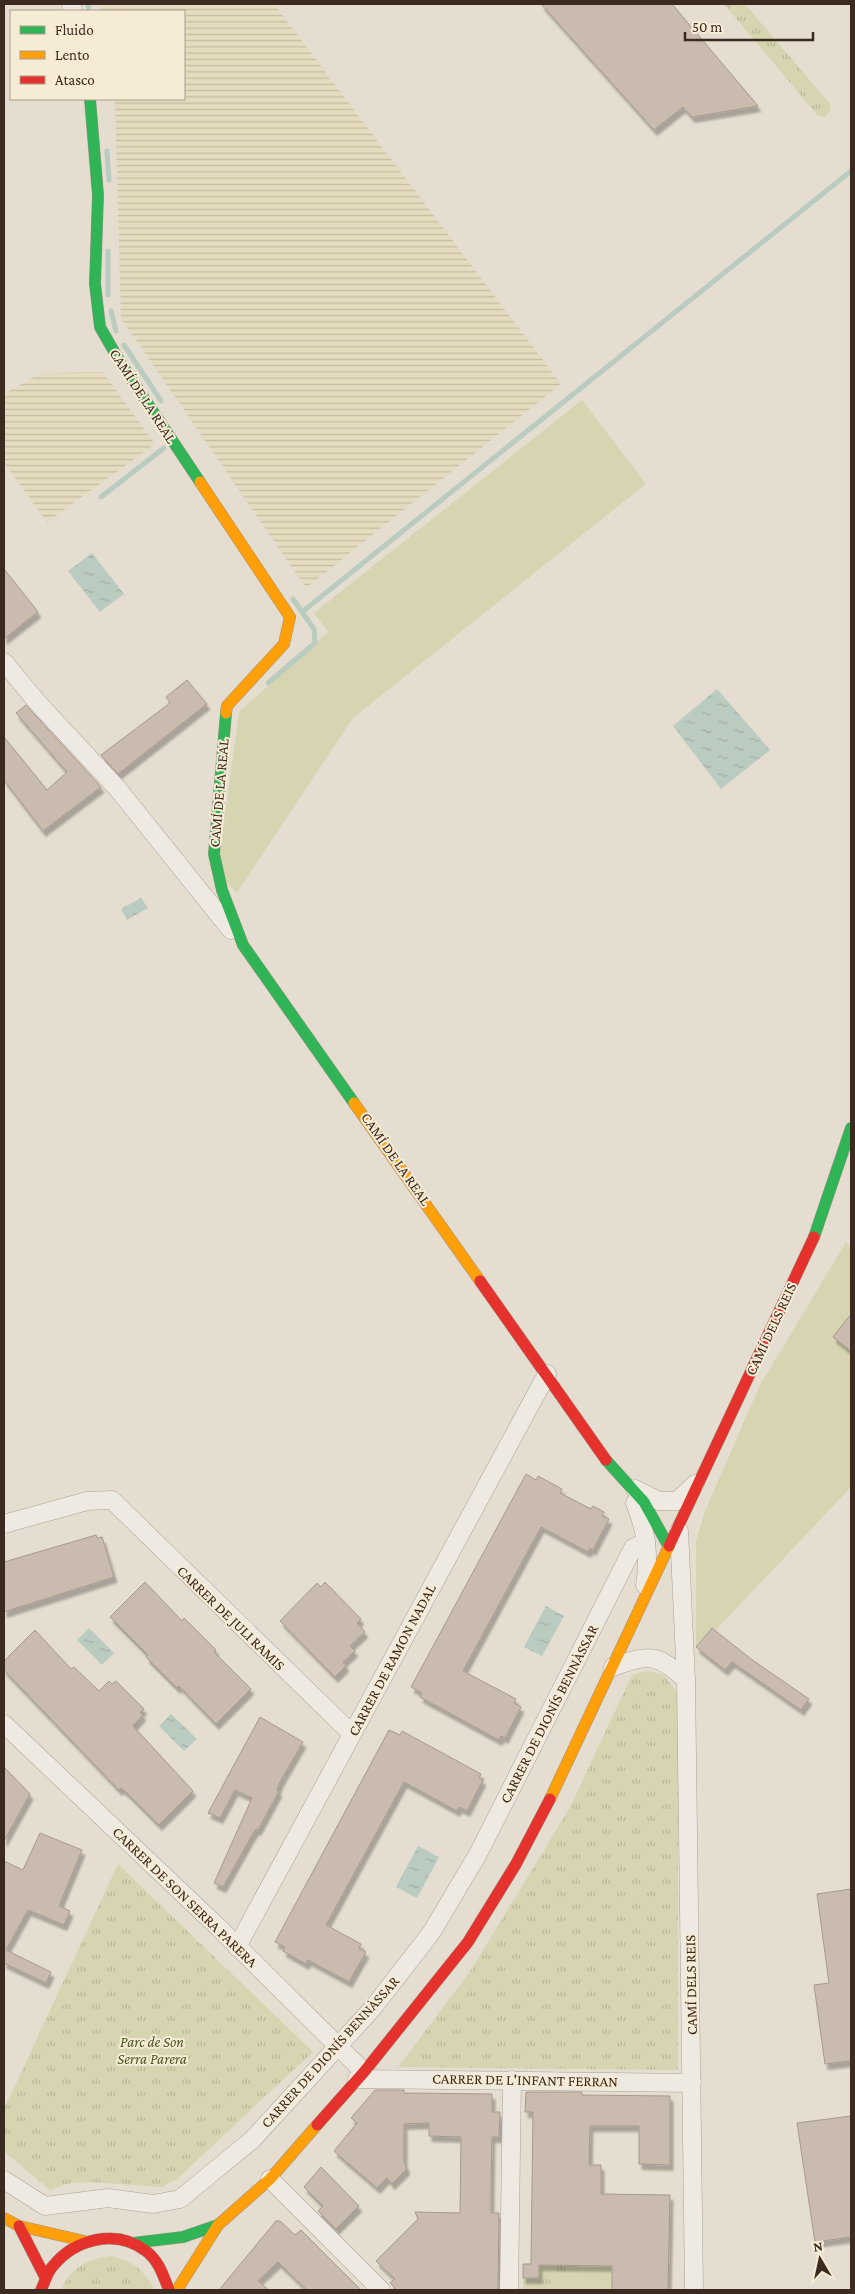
<svg xmlns="http://www.w3.org/2000/svg" width="855" height="2294" font-family="'Crimson Pro',serif">
	<defs>
		<pattern id="farmland-rules" width="6" height="5" patternUnits="userSpaceOnUse" patternTransform="scale(1.25)"><rect width="6" height="5" fill="#e5dbbf"/><path d="M0 2.5h6" fill="none" stroke="#c5bca4"/></pattern>
		<pattern id="grass-tufts" width="24" height="20" patternUnits="userSpaceOnUse" patternTransform="scale(1.25)"><rect width="24" height="20" fill="#d7d5b1"/><path d="M3 7l-1-3M5 7V3M7 7l1-3M15 17l-1-3M17 17v-4M19 17l1-3" fill="none" stroke="#b9b798"/></pattern>
		<pattern id="water-ripples" width="26" height="14" patternUnits="userSpaceOnUse" patternTransform="scale(1.25)"><rect width="26" height="14" fill="#bacbc0"/><path d="M2 4q2-2 4 0t4 0M15 11q2-2 4 0t4 0" fill="none" stroke="#a1aea5"/></pattern>
		<filter id="shadow"><feDropShadow dx="3" dy="5.5" stdDeviation="1" flood-color="#0004"/></filter>
	</defs>
	<rect width="100%" height="100%" fill="#e5ddcf"/>
	<!-- farmland -->
	<g fill="url(#farmland-rules)">
		<path d="M100,4H274L561,384L306,588L121,318L115,99H184V11H101Z"/>
		<path d="M103,372L155,444L47,522L4,463V394L41,373Z"/>
	</g>
	<!-- grass -->
	<g fill="url(#grass-tufts)">
		<path d="M724,4H745L830,104V111L825,117L817,115Z"/>
		<path d="M648,1671L664,1675L678,1694V2070L398,2067L471,1970L570,1807L632,1675Z"/>
		<path d="M118,1864L313,2052L177,2179L162,2187L91,2182L70,2183L50,2190L4,2151V2109Z"/>
		<path d="M112,2256C135,2263 143,2270 155,2290H61C71,2267 88,2259 112,2256Z"/>
		<path d="M539,2265L570,2266V2290H523V2278H539Z"/>
	</g>
	<!-- pitch -->
	<g fill="#d7d5b1">
		<path d="M582,400L646,484L352,719L237,893L226,882L219,858L239,712L328,632L314,613Z"/>
		<path d="M846,1242L851,1248V1487L715,1631L711,1628L696,1647V1541L705,1511L760,1385Z"/>
		<rect x="570" y="2266" width="42" height="24"/>
	</g>
	<!-- water -->
	<g fill="url(#water-ripples)">
		<path d="M92,553L124,594L100,612L68,571Z"/>
		<path d="M717,689L770,750L721,789L673,726Z"/>
		<path d="M141,898L148,908L127,920L121,909Z"/>
		<path d="M546,1606L564,1616L542,1656L524,1647Z"/>
		<path d="M89,1628L114,1653L102,1665L77,1640Z"/>
		<path d="M171,1714L197,1739L184,1751L159,1726Z"/>
		<path d="M418,1846L439,1857L417,1898L396,1887Z"/>
	</g>
	<g fill="none" stroke-linecap="round" stroke-linejoin="round">
		<!-- stream -->
		<g stroke="#bacbc0" stroke-width="5">
			<path d="M88,4L89,11"/>
			<path d="M107,151L109,180"/>
			<path d="M108,295V251"/>
			<path d="M111,311L116,331"/>
			<path d="M124,345L161,401"/>
			<path d="M101,497L164,448"/>
			<path d="M302,612L851,171"/>
			<path d="M268,683L315,643L314,629L293,599"/>
		</g>
	</g>
	<!-- building -->
	<g fill="#cabbaf" stroke="#a6998e" filter="url(#shadow)">
		<path d="M541,4H672L758,106L692,117L683,107L654,130Z"/>
		<path d="M4,569L38,612L4,639Z"/>
		<path d="M187,680L207,704L118,774L101,755L170,703L166,697Z"/>
		<path d="M26,705L101,787L43,831L4,780V737L47,790L67,772L16,713Z"/>
		<path d="M851,1314V1351L833,1337Z"/>
		<path d="M526,1474L536,1480L538,1476L562,1489L560,1493L591,1509L593,1506L604,1512L602,1516L609,1519L593,1550L590,1548L588,1552L541,1527L463,1671L516,1699L514,1703L521,1707L505,1738L501,1736L499,1740L420,1697L422,1693L411,1687Z"/>
		<path d="M96,1535L97,1538L102,1537L114,1577L4,1612V1562Z"/>
		<path d="M145,1582L182,1621L184,1618L216,1650L214,1652L251,1689L216,1724L179,1686L177,1688L146,1657L148,1655L110,1617Z"/>
		<path d="M325,1582L361,1619L357,1623L365,1632L350,1646L355,1651L343,1662L346,1666L335,1677L280,1621L317,1583L321,1587Z"/>
		<path d="M712,1628L751,1659L809,1699L801,1710L732,1662L725,1670L696,1647Z"/>
		<path d="M35,1630L71,1669L74,1667L99,1691L109,1681L112,1684L116,1681L144,1709L140,1712L143,1715L133,1726L193,1791L159,1825L127,1793L121,1788L119,1790L4,1670V1661Z"/>
		<path d="M260,1717L303,1742L280,1782L277,1790L279,1791L258,1830L256,1829L251,1837L223,1887L214,1883L252,1798L235,1790L220,1818L208,1813Z"/>
		<path d="M389,1730L400,1735L402,1731L481,1774L479,1778L483,1780L467,1811L459,1807L457,1811L404,1782L326,1925L361,1944L359,1948L366,1952L349,1982L308,1960L306,1964L283,1951L285,1947L275,1942Z"/>
		<path d="M4,1767L30,1794L4,1841Z"/>
		<path d="M40,1833L82,1850L59,1906L70,1911L64,1925L28,1910L6,1950L51,1972L46,1983L4,1963V1861L23,1870Z"/>
		<path d="M851,1889V2061L825,2064L814,1985L829,1983L817,1894Z"/>
		<path d="M375,2090H404V2093L492,2094V2112H500L499,2137H492L491,2188V2213H499L498,2290H397L390,2283L395,2279L376,2261L418,2219L415,2212L460,2213L461,2137L429,2136V2123L404,2124V2162L407,2169L392,2184L387,2178L377,2188L334,2151L357,2123L351,2118Z"/>
		<path d="M526,2092H582V2095L670,2096V2165L639,2164V2126H590L589,2165H601V2194L670,2195L668,2290H612V2266L539,2265V2278H523V2264H531L533,2112H525Z"/>
		<path d="M851,2116V2237L815,2242L797,2123Z"/>
		<path d="M321,2167L359,2206L336,2229L318,2211L323,2206L304,2187Z"/>
		<path d="M276,2221H280L295,2235L301,2230L361,2290H307L278,2262L258,2281L269,2290H219Z"/>
	</g>
	<g fill="none" stroke-linecap="round" stroke-linejoin="round">
		<defs>
			<g id="street">
				<path d="M71,4L73,11"/>
				<path d="M4,662L37,702L117,788L231,930"/>
				<path d="M635,1489L659,1501H677L695,1484"/>
				<path d="M635,1503C646,1531 650,1555 645,1585"/>
				<path d="M4,1524L87,1501L112,1500L352,1734"/>
				<path d="M679,1531L686,1680L694,2290"/>
				<path d="M613,1667C649,1654 657,1653 686,1680"/>
				<path d="M4,1724L218,1927L364,2072"/>
				<path d="M237,1947L547,1374"/>
				<path d="M357,2079L692,2083"/>
				<path d="M270,2179L381,2290"/>
				<path d="M4,2180L45,2206L108,2198L153,2204L180,2199L252,2140L372,2009L431,1933L478,1854L633,1548L646,1542"/>
				<path d="M509,2290L512,2080"/>
			</g>
			<g id="fast">
				<path d="M90,99L98,195L95,284L100,327L120,362L200,482"/>
				<path d="M226,713L214,854L222,890L243,945L354,1103"/>
				<path d="M814,1237L851,1128"/>
				<path d="M606,1460L644,1502L669,1547"/>
				<path d="M133,2243L183,2237L218,2225"/>
			</g>
			<g id="slow">
				<path d="M200,482L290,617L284,644L227,706L226,713"/>
				<path d="M354,1103L480,1281"/>
				<path d="M550,1799L669,1546"/>
				<path d="M4,2218L19,2226L84,2241"/>
				<path d="M177,2290L218,2225L270,2179L317,2125"/>
			</g>
			<g id="jam">
				<path d="M480,1281L606,1460"/>
				<path d="M669,1546L814,1237"/>
				<path d="M317,2125L364,2072L468,1942L516,1864L550,1799"/>
				<path d="M19,2226L45,2277"/>
				<path d="M41,2290C45,2282 47,2272 53,2266C75,2239 116,2228 146,2251C159,2261 163,2275 169,2290"/>
			</g>
		</defs>
		<!-- street casing -->
		<use href="#street" stroke="#aba297" stroke-width="19"/>
		<!-- fast casing -->
		<use href="#fast" stroke="#9b9288" stroke-width="12"/>
		<!-- slow casing -->
		<use href="#slow" stroke="#9b9288" stroke-width="12"/>
		<!-- jam casing -->
		<use href="#jam" stroke="#9b9288" stroke-width="12"/>
		<!-- street -->
		<use href="#street" stroke="#eee9e1" stroke-width="18"/>
		<!-- fast -->
		<use href="#fast" stroke="#30b455" stroke-width="11"/>
		<!-- slow -->
		<use href="#slow" stroke="#ff9f0a" stroke-width="11"/>
		<!-- jam -->
		<use href="#jam" stroke="#e5322d" stroke-width="11"/>
	</g>
	<g text-anchor="middle" stroke-width="4" stroke-linejoin="round" paint-order="stroke">
		<!-- street labels -->
		<g font-size="15" fill="#3b2a1f" stroke="#f6ebd5">
			<text transform="translate(143 396) rotate(57)" y="5">CAMÍ DE LA REAL</text>
			<text transform="translate(219 793) rotate(-85)" y="5">CAMÍ DE LA REAL</text>
			<text transform="translate(396 1159) rotate(55)" y="5">CAMÍ DE LA REAL</text>
			<text transform="translate(771 1329) rotate(-65)" y="5">CAMÍ DELS REIS</text>
			<text transform="translate(231 1618) rotate(44)" y="5">CARRER DE JULI RAMIS</text>
			<text transform="translate(392 1660) rotate(-62)" y="5">CARRER DE RAMON NADAL</text>
			<text transform="translate(549 1714) rotate(-63)" y="5">CARRER DE DIONÍS BENNÀSSAR</text>
			<text transform="translate(185 1897) rotate(44)" y="5">CARRER DE SON SERRA PARERA</text>
			<text transform="translate(691 1985) rotate(-91)" y="5">CAMÍ DELS REIS</text>
			<text transform="translate(330 2052) rotate(-48)" y="5">CARRER DE DIONÍS BENNÀSSAR</text>
			<text transform="translate(525 2080) rotate(1)" y="5">CARRER DE L'INFANT FERRAN</text>
		</g>
		<!-- park labels -->
		<g font-size="15" font-style="italic" fill="#4e5725" stroke="#f6ebd5">
			<text x="152" y="2047">Parc de Son<tspan x="152" dy="17">Serra Parera</tspan></text>
		</g>
	</g>
	<!-- border -->
	<rect width="855" height="2294" fill="none" stroke="#3b2a1f" stroke-width="10"/>
	<!-- legend -->
	<rect x="10" y="10" width="175" height="90" fill="#f6ebd5" stroke="#ab9e8c"/>
	<rect x="20" y="26" width="25" height="8" fill="#30b455" stroke="#ab9e8c"/>
	<text x="55" y="35" font-size="15" fill="#3b2a1f">Fluido</text>
	<rect x="20" y="51" width="25" height="8" fill="#ff9f0a" stroke="#ab9e8c"/>
	<text x="55" y="60" font-size="15" fill="#3b2a1f">Lento</text>
	<rect x="20" y="76" width="25" height="8" fill="#e5322d" stroke="#ab9e8c"/>
	<text x="55" y="85" font-size="15" fill="#3b2a1f">Atasco</text>
	<!-- north arrow -->
	<g transform="translate(820 2259) rotate(351)" stroke="#f6ebd5" stroke-width="4" paint-order="stroke">
	<path d="M0-4L9 19L0 12L-9 19Z" fill="#3b2a1f"/>
	<text y="-8" font-size="14" font-weight="bold" text-anchor="middle" fill="#3b2a1f">N</text>
	</g>
	<!-- scale -->
	<path d="M685 32v8h128v-8" fill="none" stroke="#3b2a1f" stroke-width="2.5"/>
	<text x="692" y="32" font-size="15" fill="#3b2a1f" stroke="#f6ebd5" stroke-width="4" paint-order="stroke">50 m</text>
</svg>
